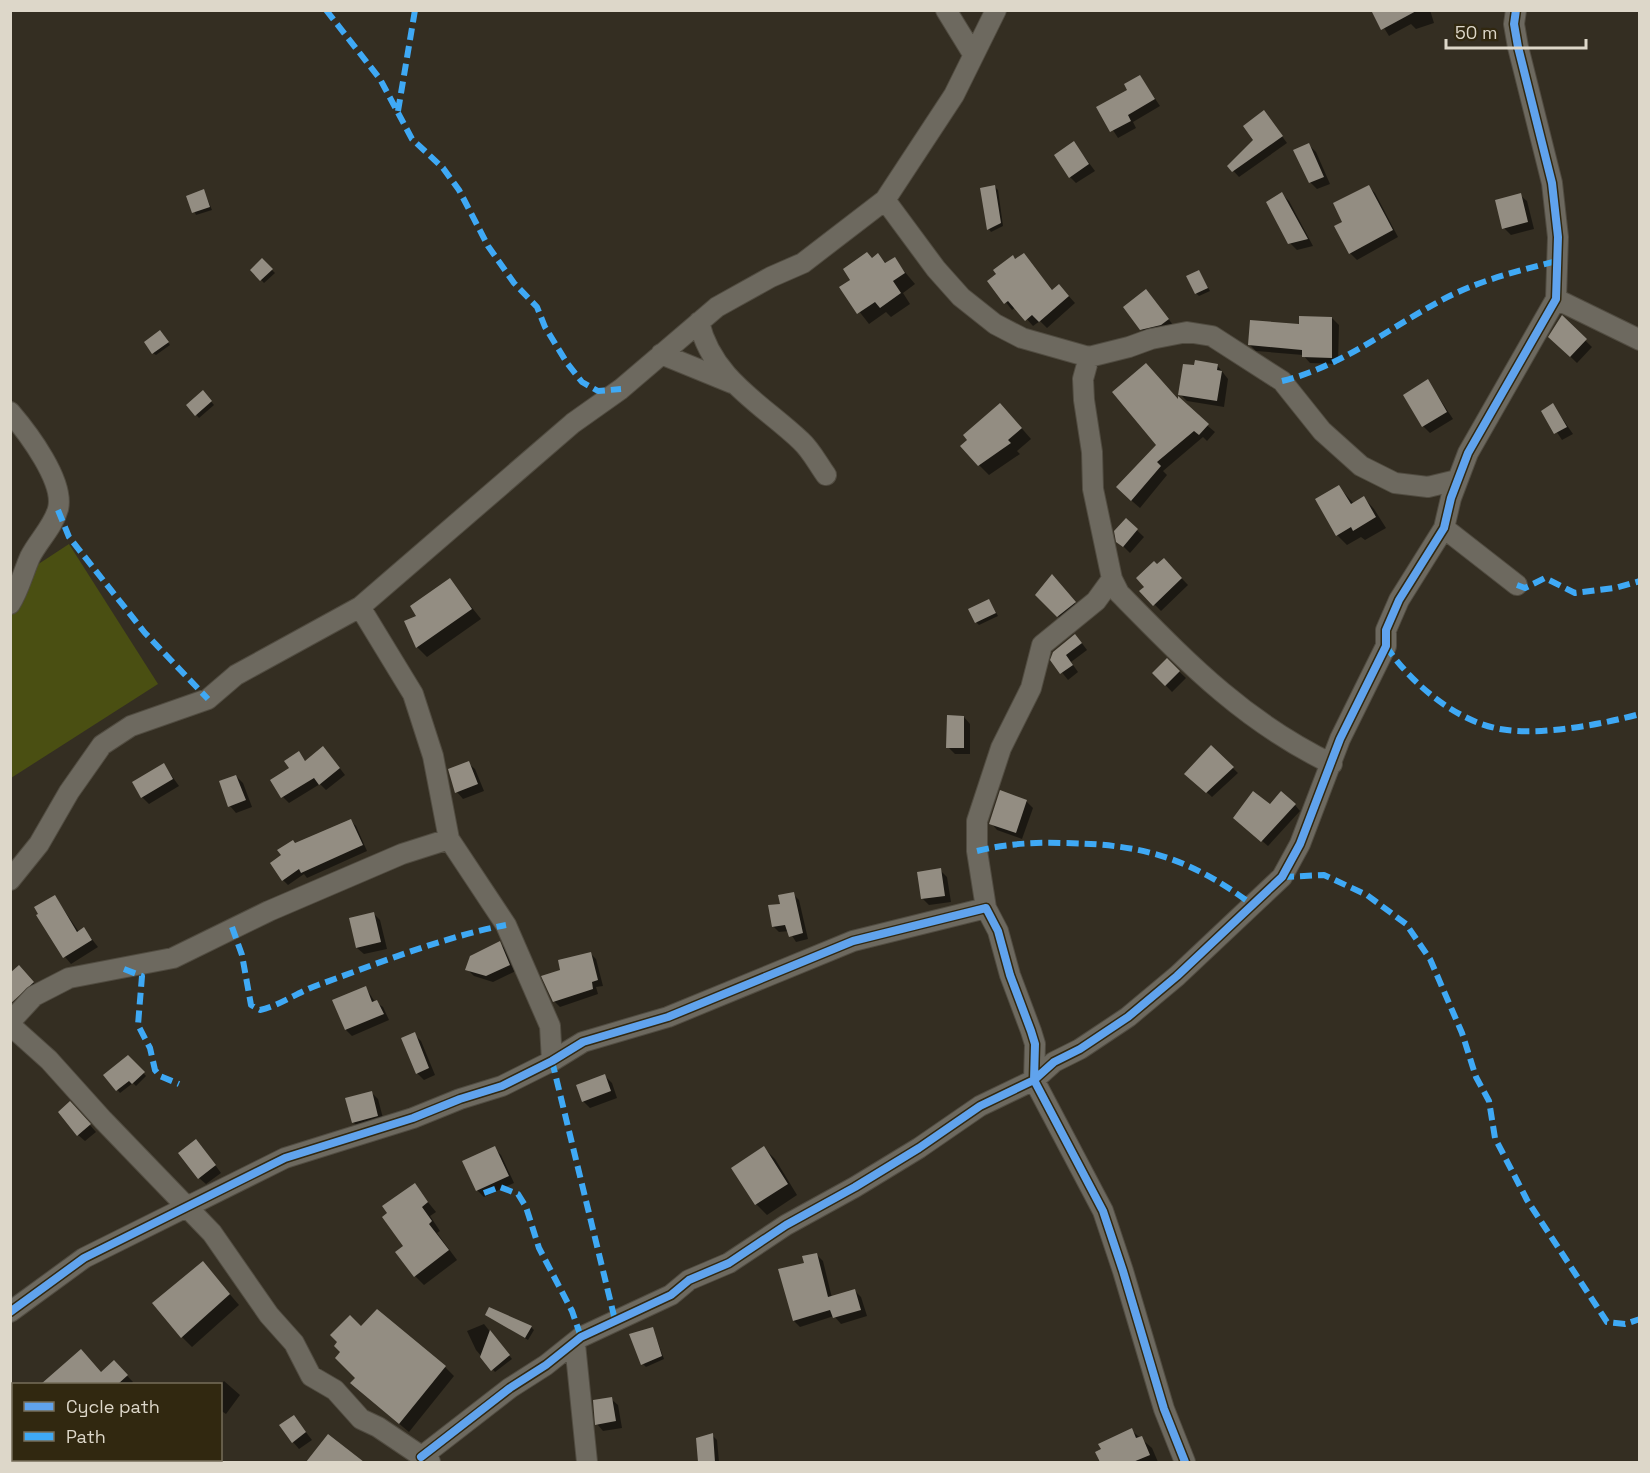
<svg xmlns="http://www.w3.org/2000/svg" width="1650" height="1473" font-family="'Space Grotesk',sans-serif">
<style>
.green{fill:#4a4f12}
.shadow{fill:#0007}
.building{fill:#938d82}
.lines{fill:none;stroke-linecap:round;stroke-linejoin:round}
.minor-casing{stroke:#514c41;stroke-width:22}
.minor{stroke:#6d695f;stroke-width:20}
.quiet{stroke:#3fa9f5;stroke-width:6;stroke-dasharray:12 6;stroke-linecap:butt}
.cycleway-casing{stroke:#312810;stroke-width:11}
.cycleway{stroke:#60a3ed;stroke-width:8}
</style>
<rect width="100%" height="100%" fill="#342e22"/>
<path class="green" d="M69,544L158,684L11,778V582Z"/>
<path class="shadow" d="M1373,10H1430L1434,23L1416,29L1411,24L1389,36Z
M1140,76L1160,106L1133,122L1136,128L1118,138L1098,107L1130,90Z
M1264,112L1287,143L1239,177L1229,166L1255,140Z
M1074,143L1095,171L1076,183L1070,177Z
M1309,145L1316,152L1330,184L1317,189L1310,182Z
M995,187L998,190L1003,226L991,232L989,229Z
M1369,187L1375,193L1398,237L1357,260L1350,253Z
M204,191L212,210L196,215L188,196Z
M1282,194L1289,201L1313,246L1297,250L1290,243Z
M1520,195L1527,201L1534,229L1511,235L1504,228Z
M878,255L887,264L894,259L915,284L903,293L910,304L891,317L886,312L869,324L841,288Z
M1024,255L1053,291L1065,292L1075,303L1047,328L1040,321L1033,326L1016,307L1012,310L989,281Z
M262,260L275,273L264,283L252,270Z
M1199,272L1210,291L1199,296L1196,293Z
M1146,291L1174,326L1148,336L1141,329Z
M1332,318L1339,325L1338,364L1310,363L1303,355L1256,351L1249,344Z
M1562,318L1592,347L1577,363L1550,337Z
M163,335L170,345L156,355L153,353Z
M1217,365L1228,379L1224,407L1187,401L1180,394L1195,367Z
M1428,381L1453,419L1430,433L1423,426Z
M203,392L214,405L199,418L188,405Z
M1179,402L1215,432L1207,441L1203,437L1163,471L1167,475L1140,508L1125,495L1158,445Z
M1553,405L1573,434L1562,440L1543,411Z
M1010,415L1031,439L1017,451L1020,454L989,475L979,465L969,440Z
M1339,487L1354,504L1364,498L1374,509L1386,528L1365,540L1361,537L1347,545L1337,535Z
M1126,520L1144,537L1130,553L1118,541Z
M1164,560L1188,585L1161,611L1141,591Z
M1055,578L1077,606L1061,619L1037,595Z
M450,580L481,619L427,657L417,647L419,617Z
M989,600L998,616L979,625L976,622Z
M1081,642L1087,650L1071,662L1078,672L1068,680L1052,660Z
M1167,660L1186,678L1172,692L1154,673Z
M964,717L970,724V754H955L948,747Z
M1211,747L1238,773L1212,797L1187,774Z
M298,753L306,762L329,754L345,775L326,790L320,784L289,803L283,797L291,769Z
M468,763L475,769L484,791L463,799L457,792Z
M164,765L179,786L149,804L142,797Z
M236,776L243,783L252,807L236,813L230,806L221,782Z
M1026,801L1033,808L1022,839L997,830L991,823Z
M1295,805L1300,811L1268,846L1241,823L1270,806Z
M351,821L356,826L367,851L307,878L304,874L288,885L283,880L272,864L296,845Z
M940,870L947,877L951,902L929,905L922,898Z
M793,894L799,900L808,939L796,942L789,931L779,932L773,926L782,905Z
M55,897L79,932L84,929L98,947L71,964L65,957Z
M374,914L380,920L387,949L364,954L357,948L351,919Z
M500,943L506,950L516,971L493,982L474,976L467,969Z
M591,954L596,959L603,986L596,987L598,994L560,1007L554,1001L562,971Z
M26,974L40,990L27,1000L21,993Z
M366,988L375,1002L383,1007L389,1020L352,1036L346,1030L334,1000Z
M414,1034L421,1041L435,1075L424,1080L417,1073Z
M128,1057L146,1076L136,1086L133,1083L120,1093L105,1075Z
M605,1076L612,1083L617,1098L590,1108L583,1101Z
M371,1092L378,1099L384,1122L360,1129L353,1122Z
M77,1110L96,1132L85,1141L78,1135Z
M202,1147L221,1173L206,1184L199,1178Z
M494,1148L501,1155L514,1183L484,1197L477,1190Z
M764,1148L775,1159L797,1195L767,1215L756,1204Z
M414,1185L436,1212L430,1216L440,1231L437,1233L457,1260L424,1285L415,1276L405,1247Z
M817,1255L823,1261L832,1298L855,1291L861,1297L867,1316L841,1324L834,1316L800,1327L794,1321L806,1264Z
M203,1263L239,1305L192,1347L182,1337Z
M487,1315L531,1327L534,1330L528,1340Z
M484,1324L512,1359L495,1372L476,1350L467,1331Z
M361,1329L445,1367L454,1376L409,1432L361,1392L357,1378L342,1352Z
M653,1329L664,1359L646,1367L643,1364Z
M114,1362L133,1382L131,1384H55L50,1379L102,1374Z
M224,1381L240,1395L226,1414L220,1410V1385Z
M611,1399L618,1405L622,1428L603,1431L597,1424Z
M294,1417L312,1440L299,1449L293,1442Z
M1131,1430L1152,1448L1158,1462H1102L1097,1453Z
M712,1435L717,1440L719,1462H699L698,1439Z
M329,1436L362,1462H308Z
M45,1460H49L52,1462H42Z"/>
<path class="building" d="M1371,10H1418L1381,30Z
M1140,75L1155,99L1128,115L1131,121L1110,132L1096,107L1127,90L1124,84Z
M1264,110L1283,136L1232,172L1227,166L1253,140L1243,126Z
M1074,141L1089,164L1069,178L1054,155Z
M1309,143L1324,177L1309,183L1293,150Z
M995,185L1001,223L987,230L980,188Z
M1369,185L1393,230L1349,254L1334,226L1342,222L1333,203Z
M204,189L210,207L192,213L186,196Z
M1282,192L1308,239L1288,244L1266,202Z
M1521,193L1528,222L1502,229L1495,200Z
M867,252L872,258L878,253L885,263L895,257L905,273L893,281L901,293L880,308L875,302L857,314L839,287L850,280L843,269Z
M1024,253L1052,290L1059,284L1069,296L1039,322L1032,315L1025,321L1008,301L1004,304L987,281L996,274L993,270L1013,255L1015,259Z
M262,258L273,269L260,281L250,270Z
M1199,270L1208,288L1195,294L1186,276Z
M1146,289L1169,319L1161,325L1140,330L1123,307Z
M1562,315L1587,339L1570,357L1548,337Z
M1299,316L1332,317V358L1302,357V350L1248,345L1250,320L1299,324Z
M160,330L169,342L152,354L144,342Z
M1195,360L1218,364L1217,370L1222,371L1217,401L1178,395L1183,364L1194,365Z
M1146,363L1178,399V396L1209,424L1199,435L1194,431L1157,462L1161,466L1131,501L1116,487L1156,445L1112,392Z
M1428,379L1447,412L1422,427L1403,395Z
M203,390L212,401L195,416L186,405Z
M1000,403L1022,428L1008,440L1011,443L978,466L960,446L967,440L963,435Z
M1553,403L1567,427L1554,434L1541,411Z
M1339,485L1351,504L1364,496L1376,517L1353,531L1351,527L1336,536L1315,499Z
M1126,518L1138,529L1123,547L1116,542L1114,531Z
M1164,558L1182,578L1153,606L1139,591L1144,587L1136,578L1154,561L1157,564Z
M1052,574L1076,602L1057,617L1035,595Z
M450,578L472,609L416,648L404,621L416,616L410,606Z
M989,599L996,613L975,623L968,609Z
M1075,634L1082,643L1066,655L1073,665L1060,674L1050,660L1053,652Z
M1167,658L1180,671L1165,686L1152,673Z
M947,715L964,716V748H946Z
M1211,745L1234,767L1206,793L1184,774Z
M323,746L340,768L319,785L314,778L281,798L270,780L289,768L284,761L299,751L305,761Z
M469,761L478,784L455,793L448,769Z
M164,763L173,779L141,798L132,782Z
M236,775L246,800L228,807L219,781Z
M1000,790L1027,800L1016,833L989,824Z
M1253,791L1270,804L1281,791L1296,804L1261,842L1233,818Z
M351,819L363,845L301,873L299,869L282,881L270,863L281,855L277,850L293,840L295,843Z
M941,868L945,896L921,899L917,872Z
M794,892L803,933L789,937L785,925L772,927L768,905L780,904L778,895Z
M55,895L77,932L84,927L92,940L63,958L36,915L38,914L34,907Z
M374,912L381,942L356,948L349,918Z
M500,941L510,965L486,976L465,970L470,956Z
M591,952L598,980L592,982L593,989L553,1002L541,976L560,970L558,960Z
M19,965L34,982L10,1004V973Z
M366,986L372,1002L377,1000L384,1014L345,1030L332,1000Z
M415,1032L429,1068L416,1074L401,1038Z
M128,1055L145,1072L132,1084L129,1081L116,1091L103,1075Z
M605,1074L611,1091L582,1102L576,1085Z
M372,1091L378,1116L352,1123L345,1098Z
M70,1101L91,1124L77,1136L58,1112Z
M196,1139L216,1165L198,1179L178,1153Z
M495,1146L509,1176L476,1191L462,1161Z
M764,1146L788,1184L755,1205L731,1168Z
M415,1183L428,1202L422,1207L432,1221L429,1224L449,1250L414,1277L395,1252L403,1246L382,1217L387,1213L382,1206Z
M817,1253L828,1297L855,1289L861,1310L833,1318L830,1310L793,1321L778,1269L804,1263L802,1256Z
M203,1261L230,1294L181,1338L152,1303Z
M489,1307L532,1326L525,1338L485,1315Z
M377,1309L446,1366L399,1424L350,1383L355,1378L335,1358L340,1352L334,1346L337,1342L330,1335L350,1315L361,1326Z
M653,1327L662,1356L641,1365L629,1334Z
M490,1330L510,1355L491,1371L480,1357Z
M81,1349L101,1372L114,1360L128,1375L118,1384H41Z
M612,1397L616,1421L595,1425L593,1400Z
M294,1415L306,1432L292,1443L279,1425Z
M1132,1428L1136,1438L1142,1436L1150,1455L1133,1462H1100L1095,1452L1101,1449L1098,1444Z
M713,1433L715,1462H698L696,1438Z
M328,1434L364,1462H306Z"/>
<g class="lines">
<g class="minor-casing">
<path id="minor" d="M946,10L973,54
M885,200L936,269L961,297L995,324L1022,338L1089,357L1129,347L1151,339L1187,332L1212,336L1282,381L1322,431L1361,466L1395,483L1428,487L1457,480
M1556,299L1640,340
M699,322C712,379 762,404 801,441C811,450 818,464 826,475
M661,354L732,383
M10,412C28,433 65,482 58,509C53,527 38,541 30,557C23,573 19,590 10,604
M1444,528L1517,585
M1112,579L1119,593C1187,662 1243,721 1332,764
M360,607L413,694L433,756L449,839
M10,880L39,844L69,792L102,745L131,726L208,699L236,675L360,607L573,423L621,389L717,307L771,277L803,263L885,200L954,95L996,10
M986,908L977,851V821L1001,748L1031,688L1042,645L1096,601L1112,579L1093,489L1092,452L1084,400L1083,379L1089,357
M10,1022L34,996L69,978L173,958L269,911L402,854L449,839L506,925L550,1026L552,1061
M10,1025L49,1060L103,1120L212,1233L269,1315L294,1343L311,1376L335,1390L361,1419L378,1427L430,1462
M10,1312L84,1258L285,1158L413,1118L460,1099L502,1086L552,1061L583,1042L668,1017L853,941L986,908L998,931L1010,975L1031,1031L1035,1044L1034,1080L1103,1211L1123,1271L1164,1409L1185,1462
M575,1344L587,1462
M421,1457L510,1388L546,1365L581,1337L671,1295L689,1280L729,1263L786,1225L855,1187L919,1148L980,1106L1034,1080L1054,1062L1080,1049L1128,1017L1177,976L1282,877L1300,844L1340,739L1386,646V630L1399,600L1444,528L1451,498L1468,453L1556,299L1558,237L1552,183L1518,47L1514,24L1516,10"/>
</g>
<use href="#minor" class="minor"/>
<path class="quiet" d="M326,10L380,79L412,139L443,168L459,190L488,246L514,283L537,307L545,327L567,363L582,382L598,391L621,389
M398,111L415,10
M1282,381C1340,367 1388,329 1440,301C1477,281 1517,271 1557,261
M58,510L69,537L145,633L208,699
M1517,585L1525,588L1545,578L1575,593L1615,588L1640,581
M1386,646C1411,684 1460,725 1507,730C1545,735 1603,724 1640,714
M977,851C1006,844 1033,842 1063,843C1143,844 1190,858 1254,906
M1282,877L1324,875L1367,895L1406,924L1430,959L1462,1033L1476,1077L1489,1101L1495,1138L1527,1200L1607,1322L1625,1324L1640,1319
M232,927L242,955L251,1005L260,1010C281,1005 298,992 318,985C379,963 443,937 506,925
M124,969L142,976L138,1025L150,1048L155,1070L160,1076L179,1084
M552,1061L615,1320
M484,1193L500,1187L518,1194L526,1207L539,1248L572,1311L581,1337"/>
<g class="cycleway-casing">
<path id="cycleway" d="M10,1312L84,1258L285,1158L413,1118L460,1099L502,1086L552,1061L583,1042L668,1017L853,941L986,908L998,931L1010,975L1031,1031L1035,1044L1034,1080L1103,1211L1123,1271L1164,1409L1185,1462
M421,1457L510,1388L546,1365L581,1337L671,1295L689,1280L729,1263L786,1225L855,1187L919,1148L980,1106L1034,1080L1054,1062L1080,1049L1128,1017L1177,976L1282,877L1300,844L1340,739L1386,646V630L1399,600L1444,528L1451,498L1468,453L1556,299L1558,237L1552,183L1518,47L1514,24L1516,10"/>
</g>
<use href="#cycleway" class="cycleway"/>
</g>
<rect width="1650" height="1473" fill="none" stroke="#ddd7c9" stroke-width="24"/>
<rect x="12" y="1383" width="210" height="78" fill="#312810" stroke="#766e5a" stroke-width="1.5"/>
<rect x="24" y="1402" width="30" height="9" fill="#60a3ed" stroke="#766e5a" stroke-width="1.5"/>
<text x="66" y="1413" font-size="18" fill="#ddd7c9">Cycle path</text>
<rect x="24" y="1432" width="30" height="9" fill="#3fa9f5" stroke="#766e5a" stroke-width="1.5"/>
<text x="66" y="1443" font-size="18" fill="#ddd7c9">Path</text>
<path d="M1446 39v9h140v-9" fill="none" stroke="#ddd7c9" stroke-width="3"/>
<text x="1455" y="39" font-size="18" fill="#ddd7c9" stroke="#312810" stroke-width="4.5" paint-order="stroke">50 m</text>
</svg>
